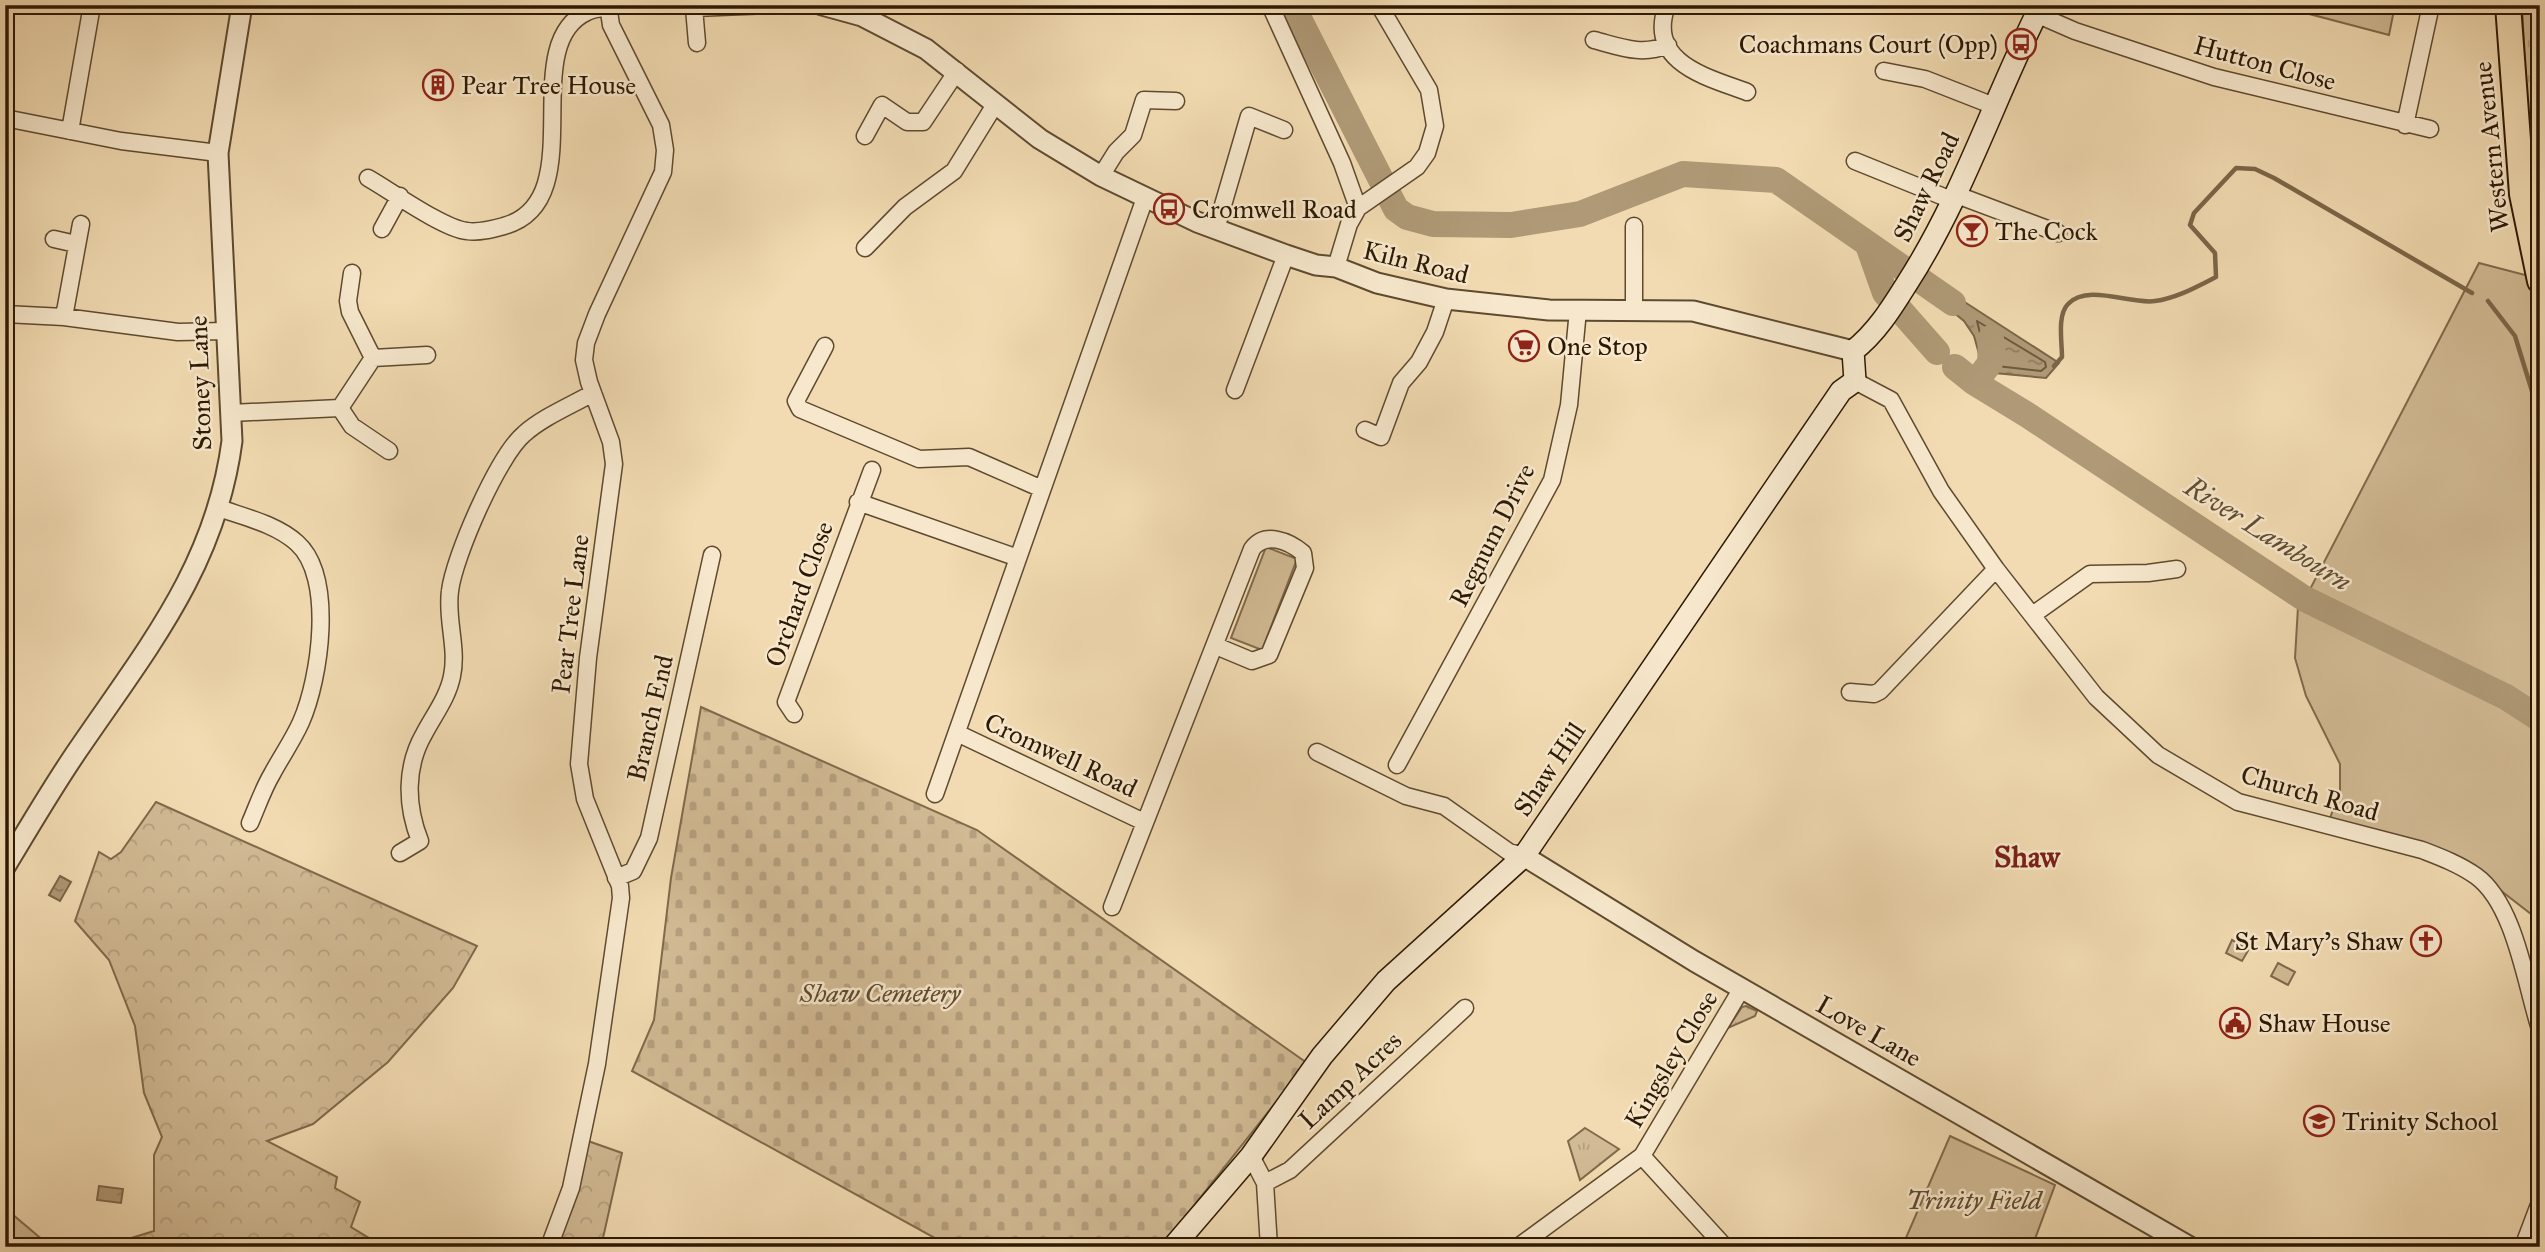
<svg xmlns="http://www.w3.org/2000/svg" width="2545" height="1252" font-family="'IM FELL Great Primer',serif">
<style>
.grass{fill:url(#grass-tufts);stroke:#7f6a4c;stroke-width:2}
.forest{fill:url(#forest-crowns);stroke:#7f6a4c;stroke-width:2}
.cemetery{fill:url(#cemetery-stones);stroke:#7f6a4c;stroke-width:2}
.green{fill:#d1ba94;stroke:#7f6a4c;stroke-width:2}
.water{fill:url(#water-ripples);stroke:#7b6648;stroke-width:2}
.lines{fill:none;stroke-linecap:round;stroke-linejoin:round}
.shore{stroke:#6e593c;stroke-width:2}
.stream{stroke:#7b6648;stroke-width:4.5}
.river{stroke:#af9976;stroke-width:26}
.minor-casing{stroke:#5e4a2f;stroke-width:19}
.tertiary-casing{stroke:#5e4a2f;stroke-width:23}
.secondary-casing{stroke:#2d1903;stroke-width:24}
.trunk-casing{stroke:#2d1903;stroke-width:28}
.minor{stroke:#f7e8cd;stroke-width:16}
.tertiary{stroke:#f7e8cd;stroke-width:19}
.secondary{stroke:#f7e8cd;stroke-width:21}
.trunk{stroke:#f2dbb2;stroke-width:24}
.labels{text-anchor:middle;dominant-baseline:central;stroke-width:5;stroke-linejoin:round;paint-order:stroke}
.poi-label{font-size:26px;fill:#2d1903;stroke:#f7e8cd;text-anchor:start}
.street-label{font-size:26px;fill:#2d1903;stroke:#f7e8cd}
.park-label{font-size:26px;font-style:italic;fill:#5e492e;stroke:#f7e8cd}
.water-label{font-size:28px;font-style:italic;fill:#614c31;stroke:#f7e8cd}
.quarter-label{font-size:30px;font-weight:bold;fill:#7a1f14;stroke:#f7e8cd}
</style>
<defs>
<pattern id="grass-tufts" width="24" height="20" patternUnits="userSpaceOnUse" patternTransform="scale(1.75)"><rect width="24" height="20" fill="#d1ba94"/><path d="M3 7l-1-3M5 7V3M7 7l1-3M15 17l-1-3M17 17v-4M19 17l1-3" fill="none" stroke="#b49f7e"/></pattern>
<pattern id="forest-crowns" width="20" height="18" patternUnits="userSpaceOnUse" patternTransform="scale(1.75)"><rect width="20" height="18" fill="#d1ba94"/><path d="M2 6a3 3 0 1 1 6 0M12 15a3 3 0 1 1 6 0" fill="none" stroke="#b49f7e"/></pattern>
<pattern id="cemetery-stones" width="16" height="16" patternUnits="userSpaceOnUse" patternTransform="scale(1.75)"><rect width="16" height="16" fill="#d1ba94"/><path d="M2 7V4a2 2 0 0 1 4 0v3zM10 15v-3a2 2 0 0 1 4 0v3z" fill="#b49f7e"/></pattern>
<pattern id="water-ripples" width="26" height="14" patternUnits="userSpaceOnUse" patternTransform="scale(1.75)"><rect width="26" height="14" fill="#af9976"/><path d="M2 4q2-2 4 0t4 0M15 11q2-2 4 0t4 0" fill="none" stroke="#8f7c5f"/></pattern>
</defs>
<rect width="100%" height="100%" fill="#f2dbb2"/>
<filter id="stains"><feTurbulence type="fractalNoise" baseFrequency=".00286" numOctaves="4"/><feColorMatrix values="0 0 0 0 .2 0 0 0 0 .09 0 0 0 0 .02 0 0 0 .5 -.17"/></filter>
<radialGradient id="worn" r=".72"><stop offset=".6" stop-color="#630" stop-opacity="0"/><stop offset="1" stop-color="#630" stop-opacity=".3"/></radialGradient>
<path class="grass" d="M2522,5H2540V218L2529,147Z
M1746,1006L1757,1011L1755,1016L1728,1028L1742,1007Z
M1585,1128L1619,1149L1580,1180L1568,1141Z
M1797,1238L1799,1247L1756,1246Z"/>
<path class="forest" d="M156,802L477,946L453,988L388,1062L313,1124L267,1141L337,1177L335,1188L360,1202L351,1227L384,1247H102L154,1231V1155L162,1137L144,1093L135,1026L109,960L75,921L99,852L111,859L121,852Z
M588,1141L622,1153L601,1247H557Z
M5,1208L51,1247H5Z"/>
<path class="cemetery" d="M701,707L977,830L1307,1063L1161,1247H951L632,1071L654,1020L671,878Z"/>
<path class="green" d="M2275,5H2395L2389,35Z
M2479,263L2533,277L2540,302V921L2456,856L2330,818L2340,791V764L2306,696L2295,658L2298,607L2305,599Z
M1266,547L1297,559L1262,650L1231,638Z
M2232,940L2249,949L2242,961L2226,953Z
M2278,963L2295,972L2288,985L2271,976Z
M1950,1136L2055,1185L2032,1247H1902Z"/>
<path class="water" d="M1929,279L2059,363L2046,378L1984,372L1974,336L1964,321L1922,287Z
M60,876L71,882L60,901L49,895Z
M99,1186L123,1189L121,1203L97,1200Z"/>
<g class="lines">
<path class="shore" d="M1977,321L2045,362L2046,367L2041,371L1988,365Z"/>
<path class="stream" d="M2488,301L2515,336L2540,417
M2054,366L2062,357C2062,342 2057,315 2068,304C2088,283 2131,305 2155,301C2177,298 2196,287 2216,277L2215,253L2190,225L2194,213L2236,168L2255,169L2274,178L2472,293"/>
<path class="river" d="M1292,5L1396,209L1407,217L1433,224L1511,225L1580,214L1683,174L1776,180L1953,303
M1868,245L1885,293L1937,352
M1991,338L1990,363L1975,383L2029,416L2305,599L2506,697L2540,719
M1955,367L1975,383"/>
<g class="minor-casing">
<path id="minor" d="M1270,5L1342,163L1358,208
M1667,5C1646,63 1707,77 1747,92
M2036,14L2075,31L2214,77L2430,129
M1594,40C1621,47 1641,56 1668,45
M697,43L694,8L767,5
M1884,71L1925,79L1994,106
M5,118L121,141L218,153
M2405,125L2431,5
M70,131L92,5
M865,136L882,105L907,122H923L957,71
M1855,161L1954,201
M1101,176L1116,152L1133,135L1144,100L1176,101
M368,178C391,191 444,229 467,231C479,233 493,229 504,226C594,201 515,45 587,12C593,9 602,8 608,7
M1957,195L2058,233
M382,229L400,196
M1216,229L1249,116L1284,130
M54,239L76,244
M865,248L905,207L954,171L996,103
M1336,267L1349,224L1358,208L1417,167L1427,153L1435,126L1429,90L1379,5
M352,273L348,301L350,312L373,358
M1634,309V226
M5,314L64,317L178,332L226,331
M64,317L81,224
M825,346L796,401L800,409L919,459L969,457L1042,489
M1855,381L1891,400L1941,491L1996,569L2096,697L2158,755L2238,802L2422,850C2440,857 2459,864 2476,876C2515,904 2526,986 2540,1029
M1235,390L1286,255
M340,408L373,358L427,355
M231,413L340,408L352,426L389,451
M1365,430L1381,437L1401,383L1419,362L1435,332L1446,299
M858,502L1018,558
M219,508C244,517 276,524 297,543C335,577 320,679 301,722C293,740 281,757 272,774C263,789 257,807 250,823
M2034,614L2090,574L2148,573L2177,569
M1850,692L1874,694L1880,691L1996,569
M794,714L786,702L872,470
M957,733L1144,822
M1317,752L1406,796L1444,806L1509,852L1524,856
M1397,765L1552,480L1569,405L1578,310
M935,794L1145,198
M400,853L420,841C406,806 405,767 424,734C434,715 448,697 452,676C458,648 446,619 450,591C454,557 498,456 524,434C543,417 570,406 593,393
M616,878L633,871L649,838L712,555
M1112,907L1252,549C1265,531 1289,541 1303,553L1305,568L1269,655L1252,661L1216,646
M1251,1156L1265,1183L1269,1247
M1642,1156L1725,1247
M1265,1183L1290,1170L1465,1008
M549,1247L571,1188L597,1064L621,898L620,886L585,799L579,764L588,658L614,464L611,442L589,382L584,360L586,343L597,314L663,172L665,150L661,125L611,25L608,5
M1518,1247L1642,1156L1742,988
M2523,1247L2540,1202"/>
</g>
<g class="tertiary-casing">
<path id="tertiary" d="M822,5L862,16L926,49L1040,139L1101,176L1197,222L1286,255L1316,265L1336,267L1377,283L1446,299L1549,310L1693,311L1853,351
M1524,856L1694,961L2190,1247
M5,867C30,826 54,784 82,744C149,646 216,564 232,441L218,153L242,5"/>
</g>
<g class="secondary-casing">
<path id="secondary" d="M1173,1247L1251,1156L1322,1056L1386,981L1524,856L1841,391L1855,381L1853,351C1876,333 1891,309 1906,285C1963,197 1994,98 2041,5"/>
</g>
<g class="trunk-casing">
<path id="trunk" d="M2508,5L2522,194L2540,281"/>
</g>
<use href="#minor" class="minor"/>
<use href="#tertiary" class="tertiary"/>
<use href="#secondary" class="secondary"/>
<use href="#trunk" class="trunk"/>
</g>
<defs>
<g id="bus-ring" transform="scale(1.575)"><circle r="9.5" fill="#f7e8cd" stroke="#8f2418" stroke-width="1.5"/><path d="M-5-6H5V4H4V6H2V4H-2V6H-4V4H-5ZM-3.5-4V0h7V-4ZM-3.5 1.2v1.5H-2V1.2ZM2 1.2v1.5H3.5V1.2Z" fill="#8f2418"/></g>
<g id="building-ring" transform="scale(1.575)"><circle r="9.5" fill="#f7e8cd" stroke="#8f2418" stroke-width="1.5"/><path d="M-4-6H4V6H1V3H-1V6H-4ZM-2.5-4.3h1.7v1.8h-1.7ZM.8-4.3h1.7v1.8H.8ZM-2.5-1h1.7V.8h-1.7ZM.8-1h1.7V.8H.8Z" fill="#8f2418"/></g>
<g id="bar-ring" transform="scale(1.575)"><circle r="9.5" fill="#f7e8cd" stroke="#8f2418" stroke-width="1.5"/><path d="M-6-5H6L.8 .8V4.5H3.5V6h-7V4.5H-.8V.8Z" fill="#8f2418"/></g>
<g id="supermarket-ring" transform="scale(1.575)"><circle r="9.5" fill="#f7e8cd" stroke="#8f2418" stroke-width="1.5"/><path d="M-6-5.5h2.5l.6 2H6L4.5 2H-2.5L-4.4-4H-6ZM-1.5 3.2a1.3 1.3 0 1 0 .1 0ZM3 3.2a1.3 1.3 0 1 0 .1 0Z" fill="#8f2418"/></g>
<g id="church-ring" transform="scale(1.575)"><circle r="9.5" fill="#f7e8cd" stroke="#8f2418" stroke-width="1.5"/><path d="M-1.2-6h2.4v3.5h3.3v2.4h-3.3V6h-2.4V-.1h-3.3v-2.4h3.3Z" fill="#8f2418"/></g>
<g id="civic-ring" transform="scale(1.575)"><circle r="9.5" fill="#f7e8cd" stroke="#8f2418" stroke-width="1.5"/><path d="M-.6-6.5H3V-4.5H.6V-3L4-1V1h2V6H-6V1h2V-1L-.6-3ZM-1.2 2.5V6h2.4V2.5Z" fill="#8f2418"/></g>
<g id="school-ring" transform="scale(1.575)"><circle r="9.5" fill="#f7e8cd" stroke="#8f2418" stroke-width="1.5"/><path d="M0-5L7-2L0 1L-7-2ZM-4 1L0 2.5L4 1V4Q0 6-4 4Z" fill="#8f2418"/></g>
</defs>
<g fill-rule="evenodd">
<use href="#bus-ring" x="2021" y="44"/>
<use href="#building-ring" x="438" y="85"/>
<use href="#bus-ring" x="1169" y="209"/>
<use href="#bar-ring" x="1972" y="231"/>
<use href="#supermarket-ring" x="1524" y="346"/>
<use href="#church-ring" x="2426" y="941"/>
<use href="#civic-ring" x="2235" y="1023"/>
<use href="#school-ring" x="2319" y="1121"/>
</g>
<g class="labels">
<g class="poi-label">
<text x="1998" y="44" text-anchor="end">Coachmans Court (Opp)</text>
<text x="461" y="85">Pear Tree House</text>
<text x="1192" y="209">Cromwell Road</text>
<text x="1995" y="231">The Cock</text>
<text x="1547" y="346">One Stop</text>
<text x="2403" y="941" text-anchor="end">St Mary's Shaw</text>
<text x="2258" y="1023">Shaw House</text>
<text x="2342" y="1121">Trinity School</text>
</g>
<g class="street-label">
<text transform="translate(2265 63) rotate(15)">Hutton Close</text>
<text transform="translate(2491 147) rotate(-96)">Western Avenue</text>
<text transform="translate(1926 187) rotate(-64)">Shaw Road</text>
<text transform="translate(1416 262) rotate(14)">Kiln Road</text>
<text transform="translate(200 383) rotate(-92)">Stoney Lane</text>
<text transform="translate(1492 535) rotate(-63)">Regnum Drive</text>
<text transform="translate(799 594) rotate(-70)">Orchard Close</text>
<text transform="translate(570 614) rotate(-83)">Pear Tree Lane</text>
<text transform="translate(650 718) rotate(-77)">Branch End</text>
<text transform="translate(1061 755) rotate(25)">Cromwell Road</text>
<text transform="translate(1549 769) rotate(-56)">Shaw Hill</text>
<text transform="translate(2310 793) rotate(16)">Church Road</text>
<text transform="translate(1869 1031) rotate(30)">Love Lane</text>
<text transform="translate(1671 1059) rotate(-59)">Kingsley Close</text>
<text transform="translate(1350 1080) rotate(-43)">Lamp Acres</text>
</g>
<g class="park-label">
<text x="880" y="993">Shaw Cemetery</text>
<text x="1974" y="1200">Trinity Field</text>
</g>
<g class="water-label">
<text transform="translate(2268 534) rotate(32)">River Lambourn</text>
</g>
<g class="quarter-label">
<text x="2027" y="857">Shaw</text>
</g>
</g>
<rect width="2545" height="1252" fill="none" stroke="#f2dbb2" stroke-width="28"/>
<rect x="7" y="7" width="2531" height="1238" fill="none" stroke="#2d1903" stroke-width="3.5"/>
<rect x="14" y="14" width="2517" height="1224" fill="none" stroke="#2d1903" stroke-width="2"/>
<rect width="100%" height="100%" filter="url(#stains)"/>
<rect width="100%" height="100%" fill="url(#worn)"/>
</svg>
